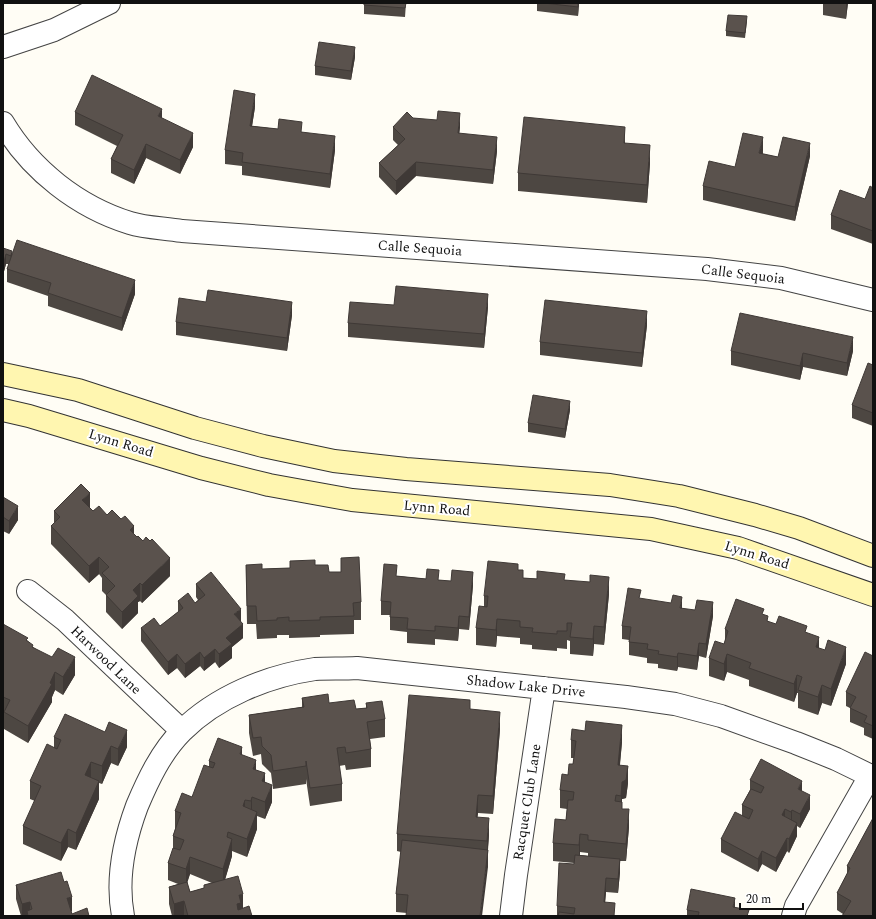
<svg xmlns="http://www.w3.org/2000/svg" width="876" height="919" font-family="Spectral,serif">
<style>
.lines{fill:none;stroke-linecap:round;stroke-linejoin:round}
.minor-casing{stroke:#444;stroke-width:24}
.secondary-casing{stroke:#333;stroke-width:24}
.minor{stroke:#fff;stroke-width:22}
.secondary{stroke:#fff6b0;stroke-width:22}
.wall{fill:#4d4742;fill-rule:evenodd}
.shaded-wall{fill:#3f3936}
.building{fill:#5a524d;stroke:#3f3936}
.labels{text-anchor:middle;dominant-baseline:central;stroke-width:4;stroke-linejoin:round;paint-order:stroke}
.street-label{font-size:14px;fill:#111;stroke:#fff}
</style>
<rect width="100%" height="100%" fill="#fffdf5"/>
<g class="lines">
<g class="minor-casing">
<path id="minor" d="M3,47L54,30L109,3
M3,123C31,170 78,207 130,223C146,228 165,228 182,231L707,269L781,278L873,300
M28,591L65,620L182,731
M123,916C116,879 124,841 137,806C148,780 161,752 182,731C216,697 267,676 315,669C328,668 343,669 357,668L626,697L675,704L721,716L796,743L836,759L873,777
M511,916L516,875L544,688
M793,916L796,906L870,776"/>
</g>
<g class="secondary-casing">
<path id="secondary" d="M3,374L78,390L195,428L263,446L334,461L406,469L610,485L679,496L755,515L799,528L873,556
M3,410L29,416L201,468L269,485L352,500L651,529L738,548L873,595"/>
</g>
<use href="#minor" class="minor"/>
<use href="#secondary" class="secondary"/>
</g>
<path class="wall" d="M364,3H406L405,17L364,14Z
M537,3H579L578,16L537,11Z
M823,3H848L846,19L823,15Z
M747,21L745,38L726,36V31Z
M355,57L351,80L315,75V66Z
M255,107L252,126L278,129L302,132L335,150L330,188L242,175V166L225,164V150Z
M75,112L162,118L193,147L180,174L146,158L134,184L111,173V159L117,146L75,125Z
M413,118L460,127L459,133L497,151L493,184L416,176L396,195L379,177V163L398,145L393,140V127Z
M625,143L650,163L647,203L518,191V173Z
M763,151V154L778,157L810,156L795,221L703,200V186Z
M873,188V244L831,229V215L865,199Z
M3,248L12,254L135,294L122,331L48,306V296L7,282V269L9,264H6L3,275Z
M206,302L292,315L287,351L176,335V322Z
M488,307L484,348L348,337V323Z
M647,325L642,367L540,355V342Z
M731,351H853L847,376L803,367L800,380L731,365Z
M873,365V426L852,418V405Z
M570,410L565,438L528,432V423Z
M3,497L18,520L9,534L3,531Z
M90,508L93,511L107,515L134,535L170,576L142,603L140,601L138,602V613L122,629L106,612V595L102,591V578L99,574L89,583L51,544V526L54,524V511Z
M341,558L361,602V620H354V634L320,635V637L289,638V635H277V638L257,639L256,624H247L246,565L262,569L290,568V561L315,565L329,572H341Z
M518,570L523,578L565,580L609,594L604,645L594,644L593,656L570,654V641L567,640V649L557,648V651L532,649V645L520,644V638L497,636L496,647L476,645V628L484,607V596Z
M397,576L439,580L473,585L469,630L459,629L458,641L435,639V645L407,643V632L390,630V615H381V601Z
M196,584L241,622L243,638L232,647V658L219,668L215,662L204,671L200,666L185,678L177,668L168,675L141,641V628L160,626L178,612V601L195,603L198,600L196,597Z
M641,599L713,616L706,658L699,656L697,670L678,667L677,671L658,668V664L647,663V658L629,655V640L622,639V626Z
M764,615L768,622L807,633L819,648L846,664L831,706L822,703L818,715L798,708V693H797L794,702L749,686V680L727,672L724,681L709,676V658L724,644L725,641V629Z
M3,624L28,641L33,647L75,675L63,695L55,690L52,697V702L28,743L4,729Z
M873,656V739L864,735V728L850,722V708L846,706V692Z
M302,698L356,709L366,708V703L385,719V737L370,739L371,749V767L346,770L345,765L339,766L342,784V801L310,806L306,779V784L273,789L271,773L262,764L261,754L253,756L249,733V715L302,707Z
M470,709L500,729L493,814L478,813L477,817L489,835L488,850V867L407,913L396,912V894L401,852L397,851V834Z
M54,737L127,747L118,766L111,763L102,784L99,783V799L76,850L68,847L61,861L23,844V826L35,801L30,799V781L54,747Z
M571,740L622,742L620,765L628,783L626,798L622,799V809L629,827L626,861H620V872L618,893L606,892L605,902L615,916H557V906L574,863L553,861V843L566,820L567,809L560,808V790L573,764L574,758H571ZM580,852L588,853V856L580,855Z
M242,755L256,770L265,782L272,802L265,819L257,816V829L247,857L232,851V856L225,879L243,908L252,916H172L169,904V887L178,884L168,880V863L173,850V836L175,829V811L192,797L209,767V761ZM190,874L212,883L204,885V888L190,892L187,882Z
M750,780L802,791L810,809L800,828L797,826V836L789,853L787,851L776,872L762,864L758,872L721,852V839L742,815V805L750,790Z
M873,818V916L843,914L837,910V893L847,874V866Z
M16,885L72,911H71L72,914L89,916H21L16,899Z
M735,907L749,916H687V910Z"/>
<path class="shaded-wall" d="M578,3H579L578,16Z
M846,3H848L846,19Z
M355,47V57L351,80V71Z
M255,94V107L250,139V126Z
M162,109V122L158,116Z
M460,113V127L458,147V133Z
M625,127V145L624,143Z
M193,133V147L180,174V160Z
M335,136V150L330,188V174Z
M497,137V151L493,184V170Z
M763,137V151L759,167V153Z
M810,143V156L795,221V207Z
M146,144V158L134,184V170Z
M650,145V163L647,203V185Z
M416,162V176L396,195V181Z
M6,254V264L3,275V266Z
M135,280V294L122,331V318Z
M488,294V307L484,348V334Z
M292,302V315L287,351V338Z
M647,311V325L642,367V353Z
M853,337V351L847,376V363Z
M803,353V367L800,380V366Z
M570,401V410L565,438V429Z
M90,493V511L82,500Z
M18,506V520L9,534V521Z
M134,526V544L130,530Z
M99,557V574L89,583V566Z
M170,558V576L142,603V585Z
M473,572V585L469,630V617Z
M609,577V594L604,645V627Z
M140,583V601L138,602V613L122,629V612L133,590Z
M682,597V610L680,608Z
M713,602V616L706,658V644Z
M241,609V623L234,614Z
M459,616V629L458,641V628Z
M497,619V636L496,647V630Z
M243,624V638L232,647V658L219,668V654L226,638Z
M594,626V644L593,656V639Z
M819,637V655L816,647Z
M699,643V656L697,670V656Z
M846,647V664L831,706V689Z
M215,649V662L204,671V658Z
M200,652V666L185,678V664Z
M678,653V667L677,671V657Z
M177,654V668L168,675V662Z
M727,654V672L724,681V664Z
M75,657V675L63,695V677Z
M55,672V690L52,697V702L28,743V726Z
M797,675V693L794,702V684Z
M822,685V703L818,715V697Z
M500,712V729L493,814V796Z
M622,725V742L618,782V765Z
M127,730V747L118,766V749Z
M111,746V763L102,784V766Z
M242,747V765L240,754Z
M256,760V778L253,769Z
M91,762V779L85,775Z
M628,766V783L626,798L622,799V820L621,813V796L622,782Z
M265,773V791L262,781Z
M99,781V799L76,850V833Z
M802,781V794L798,789Z
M272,785V802L265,819V802Z
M478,795V813L476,834V817Z
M810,795V809L800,828V814Z
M252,797V814L251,819V801Z
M245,800V817L243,806Z
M629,809V827L626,861V844Z
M785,809V823L782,815Z
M792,810V823L791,825V812Z
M257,812V829L247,857V839Z
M489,818V835L487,858V841Z
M797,823V836L789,853V839Z
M68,829V847L61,861V843Z
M580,834V852L579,863V845Z
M787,838V851L776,872V858Z
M232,839V856L223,887V869Z
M488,850V867L482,916H480Z
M762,851V864L758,872V859Z
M190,857V874L186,887V869Z
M620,859V872L618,893V879Z
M606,878V892L604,916V902Z
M243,894V912L237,916V904L239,895Z
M72,897V911L67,912V898Z
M735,898V911L733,907Z
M184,901V916H174V904Z
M30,902V916L27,911V916H22V904Z"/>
<path class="building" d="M364,3H406L405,8L364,5Z
M544,3H578V7Z
M728,15L747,16L745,33L726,31Z
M319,42L355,47L351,71L315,66Z
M92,75L162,109L158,116L193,133L180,160L146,144L134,170L111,159L123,135L75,112Z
M234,90L255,94L250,126L278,129L279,119L302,122L301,132L335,136L330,174L242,162L243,153L225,150Z
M438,111L460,113L458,133L497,137L493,170L416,162L396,181L379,163L405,139L393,127L407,112L413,118L437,120Z
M524,117L625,127L624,143L650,145L647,185L518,173Z
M743,133L763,137L759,153L778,157L783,137L810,143L795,207L703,186L709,161L735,167Z
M870,186L873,188V231L831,215L840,190L865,199Z
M17,240L135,280L122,318L48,293L51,283L7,269Z
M3,248L12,251L11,256L6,254L3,266Z
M396,286L488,294L484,334L348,323L350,302L394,305Z
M208,290L292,302L287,338L176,322L179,298L206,302Z
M545,300L647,311L642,353L540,342Z
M740,313L853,337L847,363L803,353L800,366L731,351Z
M868,363L873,365V413L852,405Z
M533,395L570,401L565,429L528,423Z
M81,484L90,493L82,500L93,511L99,506L107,515L112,510L121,519L125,516L134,526L130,530L137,537L138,536L143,541L146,537L150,541L152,539L170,558L142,585L140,583L133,590L138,596L122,612L106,595L115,586L102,573L109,567L99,557L89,566L51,526L60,517L54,511Z
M3,497L18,506L9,521L3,517Z
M359,557L361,602L353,603L354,616L320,617V620L289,621V617L277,618V620L257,621L256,606H247L246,565L262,564V569L290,568V561L315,560V565H328L329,572H341V558Z
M488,561L518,564V570H523V578L537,579V571L565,574L564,580L590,582V575L609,577L604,627L594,626L593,639L570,637L572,623H567V631H557V634L532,632L533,628L520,627V621L497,619L496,630L476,628L479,606L487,607L488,596H484Z
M384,564L397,565L396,576L426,579L427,569L439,570L438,580L451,581L452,570L473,572L469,617L459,616L458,628L435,626V631L407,629L408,618L390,617L391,602L381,601Z
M211,572L241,609L234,614L243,624L226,638L232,644L219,654L215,649L204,658L200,652L185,664L177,654L168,662L141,628L154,618L160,626L183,608L178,601L188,593L195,603L205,595L196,584Z
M628,588L641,590L639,598L671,603L673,595L682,597L680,608L695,610L697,600L713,602L706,644L699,643L697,656L678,653L677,657L658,654L659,651L647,649L648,644L629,642L631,627L622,626Z
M736,599L764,609L762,614L768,616L767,621L776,624L779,616L807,626L805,632L819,637L816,647L825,650L828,640L846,647L831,689L822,685L818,697L798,690L802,677L797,675L794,684L749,668L751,663L727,654L724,664L709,658L715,641L724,644L728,631L725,629Z
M3,624L28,638L26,640L33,645L32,647L52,657L58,648L75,657L63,677L55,672L50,683L52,684L28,726L4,712L10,700L3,697Z
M865,652L873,656V726L864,722L867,716L850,708L856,697L846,692Z
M328,694L329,703L354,700L356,709L367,708L366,703L382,701L385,719L367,722L371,749L346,753L345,747L337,748L342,784L310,788L306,761V766L273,771L271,755L262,746L261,737L253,738L249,715L304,707L302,698Z
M409,695L470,700V709L500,712L493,796L478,795L476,817L489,818L487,841L397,834Z
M65,714L105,732L109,722L127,730L118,749L111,746L102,766L91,762L85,775L99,781L76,833L68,829L61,843L23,826L41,786L30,781L47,744L57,749L61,740L54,737Z
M586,721L622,725L618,765L628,766L626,780L622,782L621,796L616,795L615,801L622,802V809H629L626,844L588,840V835L580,834L579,845L553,843L555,819L566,820L568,800H573L574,792L560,790L562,774L568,775L569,764H573L576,741L571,740L572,729L585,731Z
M218,738L242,747L240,754L256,760L253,769L265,773L262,781L272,785L265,802L252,797L251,801L245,800L243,806L257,812L247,839L228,832L227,837L232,839L223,869L190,857L186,869L168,863L173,848L180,850L184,840L173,836L181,813L175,811L182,793L192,797L204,765L213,768L215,763L209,761Z
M761,759L802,781L798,789L810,795L800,814L792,810L791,812L785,809L782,815L797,823L789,839L787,838L776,858L762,851L758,859L721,839L735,812L749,819L753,810L742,805L751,789L761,793L764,787L750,780Z
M873,818V916H842L851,901L837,893L850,868L847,866Z
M402,840L488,850L480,916H406L408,895L396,894Z
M575,855L620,859L618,879L606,878L604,902L615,903L614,916H558L559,912L574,914L575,908L557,906L559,863L574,864Z
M61,872L64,882L67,881L72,897L67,898L72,914L87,908L89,916H28L27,911L32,909L30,902L22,904L16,885Z
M238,876L243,894L239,895L241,903L237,904L238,910L249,906L252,916H188L184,901L174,904L169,887L187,882L190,892L204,888V885Z
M691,889L735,898L733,907L749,910L747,916H698L699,912L687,910Z"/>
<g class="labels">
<g class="street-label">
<text transform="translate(420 248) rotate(4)">Calle Sequoia</text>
<text transform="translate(743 274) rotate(7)">Calle Sequoia</text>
<text transform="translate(121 443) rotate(17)">Lynn Road</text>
<text transform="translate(437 508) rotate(5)">Lynn Road</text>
<text transform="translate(757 555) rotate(17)">Lynn Road</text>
<text transform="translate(106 660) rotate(44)">Harwood Lane</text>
<text transform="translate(526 686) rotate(6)">Shadow Lake Drive</text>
<text transform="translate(527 802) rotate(-81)">Racquet Club Lane</text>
</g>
</g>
<rect width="876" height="919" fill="none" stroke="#111111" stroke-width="8"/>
<path d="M740 903v6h63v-6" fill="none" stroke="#111111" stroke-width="2"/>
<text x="746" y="903" font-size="12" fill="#111111" stroke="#ffffff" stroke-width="3" paint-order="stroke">20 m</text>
</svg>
